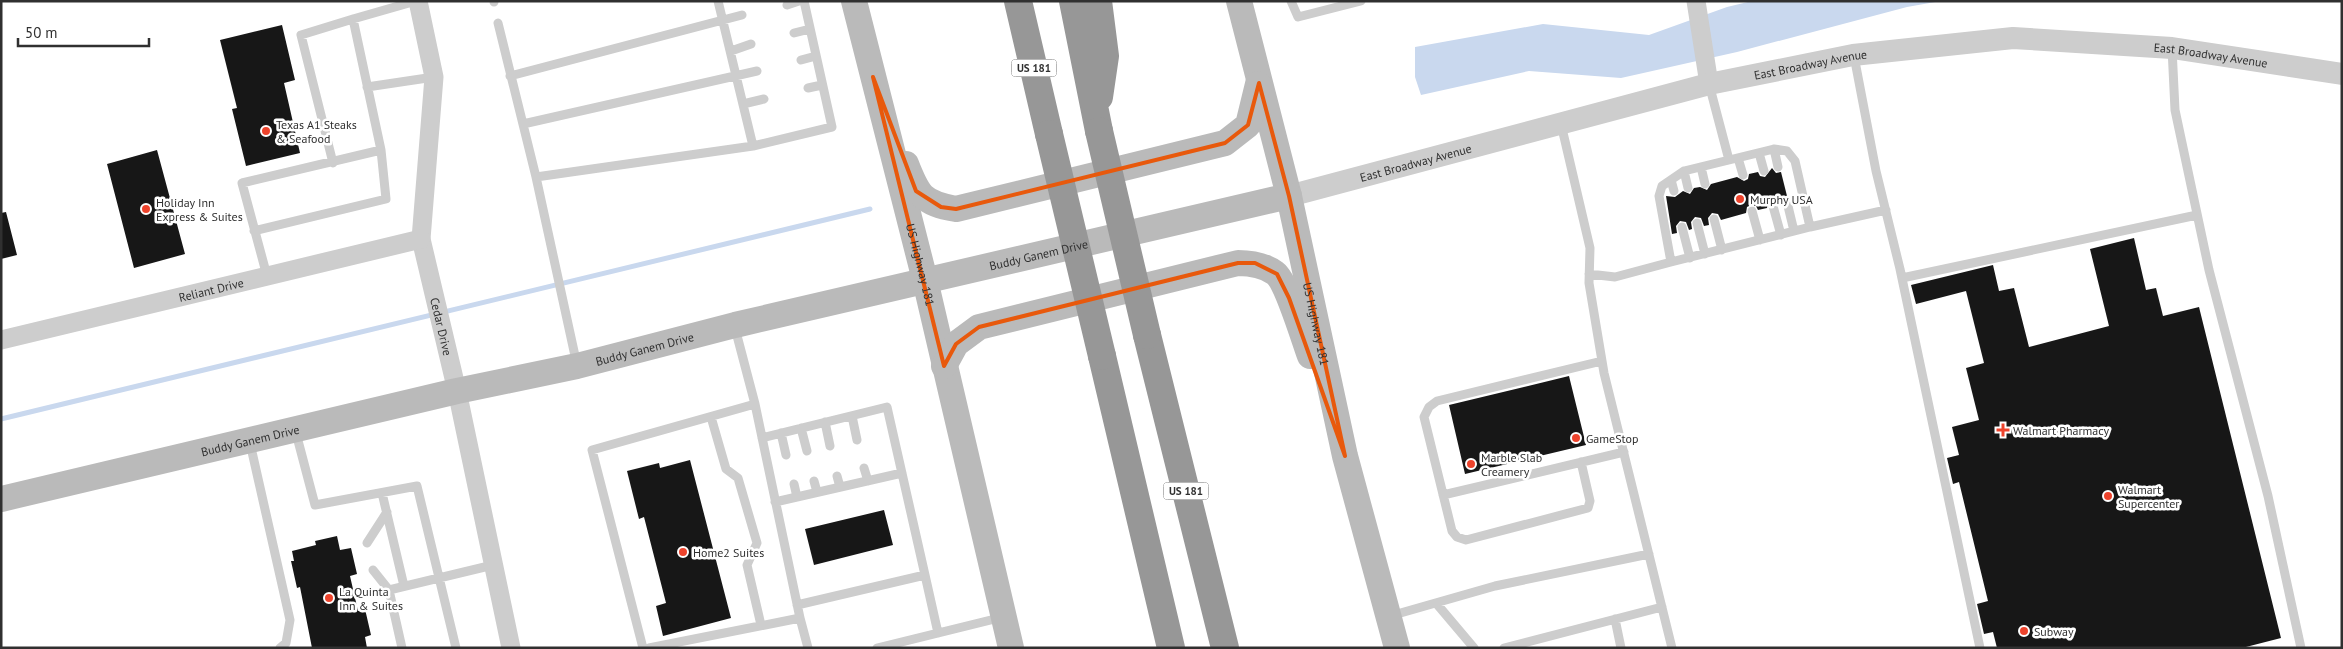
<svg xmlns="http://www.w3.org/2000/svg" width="2343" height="649" font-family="'PT Sans',sans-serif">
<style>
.water{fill:#c9d8ee}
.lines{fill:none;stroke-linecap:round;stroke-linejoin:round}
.stream{stroke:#c9d8ee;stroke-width:5}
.building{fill:#171717}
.service{stroke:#cdcdcd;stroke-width:9}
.minor{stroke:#cdcdcd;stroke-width:19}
.tertiary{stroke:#cdcdcd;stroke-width:22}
.secondary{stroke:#bababa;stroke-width:26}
.motorway{stroke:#979797;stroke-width:28}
.motorway-bridge{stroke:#979797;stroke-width:28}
.marked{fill:none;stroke:#e8590c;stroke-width:4;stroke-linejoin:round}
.poi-dot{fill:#ed432c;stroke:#fff;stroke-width:2}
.labels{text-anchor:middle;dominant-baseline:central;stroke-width:5;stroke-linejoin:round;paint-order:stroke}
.shield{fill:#fff;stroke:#6e6e6e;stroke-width:1}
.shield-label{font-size:11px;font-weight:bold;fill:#303030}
.street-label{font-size:12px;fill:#303030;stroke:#fff}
.poi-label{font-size:12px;fill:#303030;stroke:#fff;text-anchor:start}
</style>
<rect width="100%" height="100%" fill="#fff"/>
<path class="water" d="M1752,1H1941L1907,7L1737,52L1621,78L1529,71L1421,95L1415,77V47L1543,24L1649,35L1727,7Z"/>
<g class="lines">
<path class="stream" d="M1,419L870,209"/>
</g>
<path class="building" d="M282,25L295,80L284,83L300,153L246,166L232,109L237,108L220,40Z
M157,150L185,254L134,268L107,164Z
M1772,168L1776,173L1781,172L1787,196L1782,198L1781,204L1772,200L1768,202L1767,208L1758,210L1756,206L1751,205L1747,207L1746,213L1721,220L1718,214L1712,213L1708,218L1709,225L1704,226L1701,218L1695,217L1691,222L1692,229L1689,230L1686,222L1680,221L1676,226L1677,233L1672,234L1666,196L1675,197L1683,191L1690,194L1694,188L1700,187L1707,190L1711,184L1737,177L1744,181L1748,179L1749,174L1758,172L1760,176L1765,177Z
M6,212L17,255L1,259V213Z
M2134,238L2146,290L2156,288L2163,316L2199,307L2281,638L2242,648H1997L1993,632L1984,634L1977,604L1988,601L1959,482L1953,484L1947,458L1959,455L1952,427L1979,420L1966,368L1984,363L1966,291L1916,304L1911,285L1993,265L1999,291L2014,288L2029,347L2109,326L2090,249Z
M1569,376L1586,445L1465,474L1449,405Z
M690,460L731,618L663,636L656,606L666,603L644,517L639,519L627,471L659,463L660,468Z
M884,510L893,545L814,565L805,529Z
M337,536L340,550L351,548L357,574L350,576L358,611L365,609L371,635L365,637L367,648H312L300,587L297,588L291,561H294L292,551L316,545L315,541Z"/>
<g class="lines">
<path class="service" d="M494,1V2
M718,1L753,146L832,127L804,1
M1291,1L1298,17L1361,1
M787,5L799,1
M353,19L416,1
M498,23L536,177L753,146
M794,33L810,29
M2172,48L2175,110L2209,270L2268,496L2301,648
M731,51L751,44
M1854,56L1876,171L1900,269L1980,648
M801,60L816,56
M510,76L742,15
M1709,84L1729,160
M367,87L434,77
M808,88L822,85
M743,104L764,99
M523,124L757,71
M1561,124L1590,248L1589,283L1604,373L1672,648
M1774,149L1778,167
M1759,153L1764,171
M1738,158L1743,175
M1701,167L1705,184
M1684,171L1688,188
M536,177L577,365
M1671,180L1674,191
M1787,202L1794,231
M1773,206L1781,235
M1752,211L1760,240
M1714,219L1722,250
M1697,223L1705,254
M1682,227L1690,258
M254,231L386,199L381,150
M1671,262L1810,227
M1589,274L1615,277L1671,262L1659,196L1662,186L1684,171L1774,149L1787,151L1795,161L1810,227L1886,210
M267,276L242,183L381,150L353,19L301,35L333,163
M1902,278L2197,215
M735,328L755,404L800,618L808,648
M852,416L857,440
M711,417L726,469L738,478L757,543L747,565L761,625
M825,422L830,446
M801,428L807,451
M296,433L315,505L417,486L456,648
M781,433L786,455
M762,438L887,407L925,575L797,605
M250,443L290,620L286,643L280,648
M1581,462L1590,501L1588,508L1466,540L1457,537L1452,531L1424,417L1429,407L1437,401L1602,361
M864,468L868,481
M837,476L840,487
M814,481L817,492
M794,484L797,497
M382,493L404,586
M1443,495L1624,452
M775,502L902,473
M367,543L387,512
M373,570L389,590L402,648
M925,575L938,633
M389,590L493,565
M1436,603L1474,648
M1390,616L1495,586L1649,554
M1615,619L1621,648
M643,648L592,450L755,404
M649,648L800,618
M877,648L1003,617
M1504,648L1662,607"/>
<g class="minor">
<path id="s1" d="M418,1L434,77L421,239L457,391L511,648"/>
<path d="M1696,1L1709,84"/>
<path id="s2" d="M1,340L421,239"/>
</g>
<path class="tertiary" id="s3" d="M1289,196L1709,84L1853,55L2013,38L2172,48L2342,74"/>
<g class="secondary">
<path id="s4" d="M854,1L925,280L1011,648"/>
<path id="s5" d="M1239,1L1289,196L1345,456L1397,648"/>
<path d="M906,164C918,195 922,203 956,209L1225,143L1248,125L1258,84"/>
<path d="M944,366L956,344L979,327L1238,263C1251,263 1264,265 1275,273C1287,282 1304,340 1310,356"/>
<path id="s6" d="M1,499L457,391L577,366L735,325L1289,196"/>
</g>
<path class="motorway" d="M1018,1L1049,134
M1073,1L1099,131
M1098,1L1105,56L1099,97
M1147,335L1225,648
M1102,356L1171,648"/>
<path class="motorway-bridge" d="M1099,131L1147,335
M1049,134L1102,356"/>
</g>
<path class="marked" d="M873,77L916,191L941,207L956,209L1225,143L1248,125L1259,83L1289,196L1345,456L1289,298L1277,274L1255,263H1238L979,327L956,344L944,366Z"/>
<g class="poi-dot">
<circle cx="266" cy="131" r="5"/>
<circle cx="1740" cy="199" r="5"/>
<circle cx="146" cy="209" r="5"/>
<path d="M2000.5 422.5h5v5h5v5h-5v5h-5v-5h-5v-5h5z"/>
<circle cx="1576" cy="438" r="5"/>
<circle cx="1471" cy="464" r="5"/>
<circle cx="2108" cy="496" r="5"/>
<circle cx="683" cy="552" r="5"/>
<circle cx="329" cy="598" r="5"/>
<circle cx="2024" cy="631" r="5"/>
</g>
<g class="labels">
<g class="shield">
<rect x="1011.5" y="59.5" width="45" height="17" rx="4"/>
<rect x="1163.5" y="482.5" width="45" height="17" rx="4"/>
</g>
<g class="shield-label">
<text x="1034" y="68">US 181</text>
<text x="1186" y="491">US 181</text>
</g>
<g class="street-label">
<text stroke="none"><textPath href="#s3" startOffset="941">East Broadway Avenue</textPath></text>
<text stroke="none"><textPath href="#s3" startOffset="538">East Broadway Avenue</textPath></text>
<text stroke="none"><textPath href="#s3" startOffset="131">East Broadway Avenue</textPath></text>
<text stroke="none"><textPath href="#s6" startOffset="1066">Buddy Ganem Drive</textPath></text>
<text stroke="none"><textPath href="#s4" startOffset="272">US Highway 181</textPath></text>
<text stroke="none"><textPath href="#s2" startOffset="216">Reliant Drive</textPath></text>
<text stroke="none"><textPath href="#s5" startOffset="332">US Highway 181</textPath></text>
<text stroke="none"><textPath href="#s1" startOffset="330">Cedar Drive</textPath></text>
<text stroke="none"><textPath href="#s6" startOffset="661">Buddy Ganem Drive</textPath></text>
<text stroke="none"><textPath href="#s6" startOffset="256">Buddy Ganem Drive</textPath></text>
</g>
<g class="poi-label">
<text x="276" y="124">Texas A1 Steaks<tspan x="276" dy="14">&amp; Seafood</tspan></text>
<text x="1750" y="199">Murphy USA</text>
<text x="156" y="202">Holiday Inn<tspan x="156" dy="14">Express &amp; Suites</tspan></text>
<text x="2013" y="430">Walmart Pharmacy</text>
<text x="1586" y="438">GameStop</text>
<text x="1481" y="457">Marble Slab<tspan x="1481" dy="14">Creamery</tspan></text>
<text x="2118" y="489">Walmart<tspan x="2118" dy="14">Supercenter</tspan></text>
<text x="693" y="552">Home2 Suites</text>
<text x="339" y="591">La Quinta<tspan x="339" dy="14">Inn &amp; Suites</tspan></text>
<text x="2034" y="631">Subway</text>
</g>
</g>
<rect width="2343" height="649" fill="none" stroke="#303030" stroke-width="5"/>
<path d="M18 38v8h131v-8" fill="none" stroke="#303030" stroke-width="2.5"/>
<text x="25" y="38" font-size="15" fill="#303030" stroke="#ffffff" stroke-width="4" paint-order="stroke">50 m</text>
</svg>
